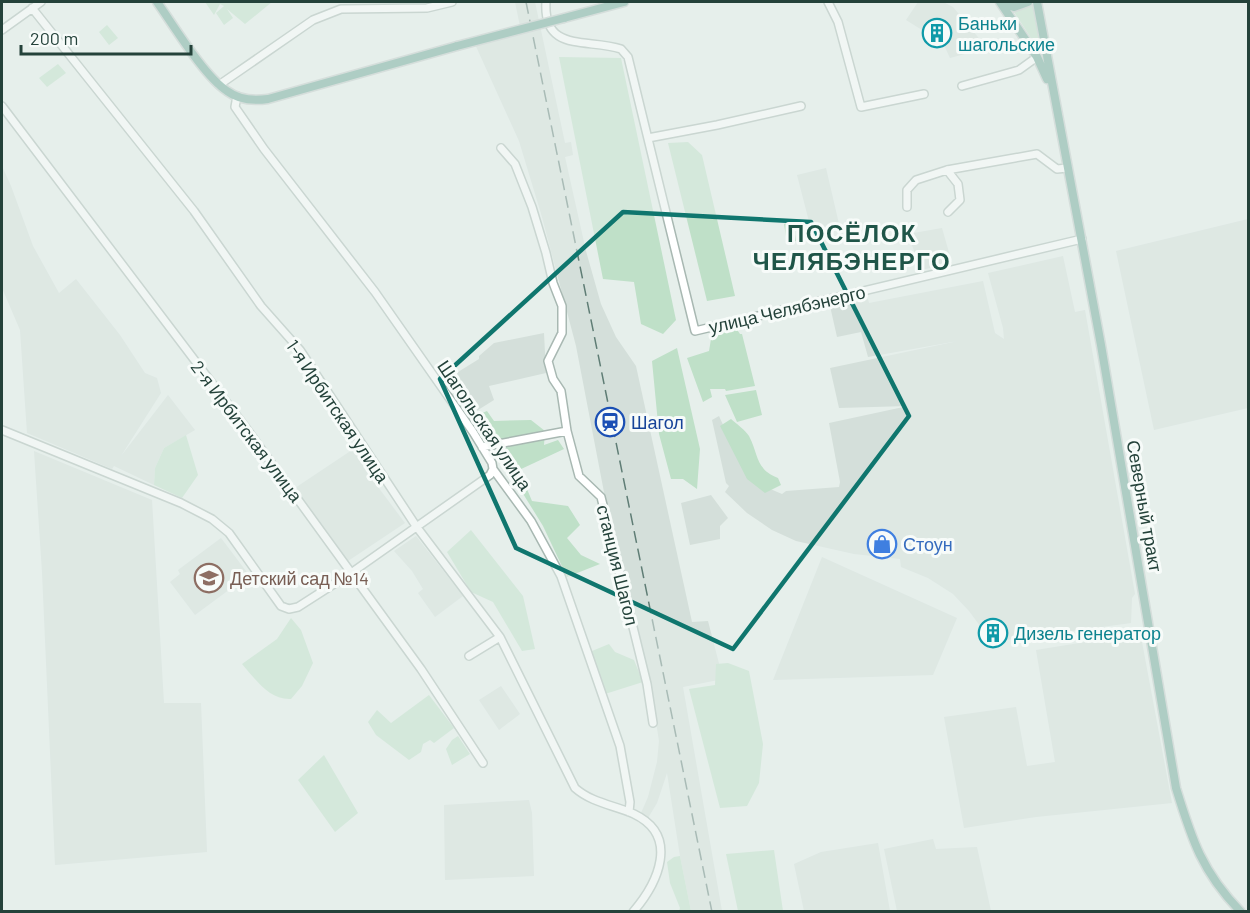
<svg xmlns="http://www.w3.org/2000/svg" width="1250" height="913" font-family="Barlow,sans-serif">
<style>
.built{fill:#d4dfda}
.green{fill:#bfe0c8}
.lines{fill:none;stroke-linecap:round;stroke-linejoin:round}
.minor-casing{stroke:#a8b8b2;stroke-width:10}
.major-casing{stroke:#c2cac8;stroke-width:11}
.minor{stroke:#fff;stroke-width:7}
.major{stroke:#6aa596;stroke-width:8}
.rail{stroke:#5f7d75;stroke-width:1.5;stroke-dasharray:12 6;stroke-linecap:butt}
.major-bridge-casing{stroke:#c2cac8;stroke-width:11;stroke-linecap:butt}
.major-bridge{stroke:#6aa596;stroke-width:8}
.marked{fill:none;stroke:#0f766e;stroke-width:4.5;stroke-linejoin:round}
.labels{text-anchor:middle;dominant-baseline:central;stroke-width:6;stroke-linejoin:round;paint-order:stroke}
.culture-label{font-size:18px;fill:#0d838f;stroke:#f7fbf9;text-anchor:start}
.street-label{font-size:18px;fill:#24423a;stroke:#f7fbf9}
.transit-label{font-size:18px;fill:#164399;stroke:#f7fbf9;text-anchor:start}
.shop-label{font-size:18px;fill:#366cbe;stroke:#f7fbf9;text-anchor:start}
.education-label{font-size:18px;fill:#785e54;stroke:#f7fbf9;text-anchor:start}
.district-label{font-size:24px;font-weight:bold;letter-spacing:1.5px;fill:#1f5548;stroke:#f7fbf9}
</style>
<rect width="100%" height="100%" fill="#e6efeb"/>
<path class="built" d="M515,2H535L565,143L571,142L573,155L565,157L586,251L601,304L616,337L636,366L692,622L708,621L723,679L683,687L722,911H691L680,856L667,773L657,803L648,818L641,813L648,797L657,762L659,741L652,696L608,513L576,346L542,217L519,141L474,42L521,31Z
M918,2H943L953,7L987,48L950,58L943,43L906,20Z
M2,166L11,186L33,246L59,293L76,279L120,335L145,373L157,378L161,393L121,456L168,395L195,430L164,448L155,468L154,485L114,466L112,469L27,433L20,330L2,288Z
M826,168L839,224L812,233L797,175Z
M1248,219V408L1154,430L1116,251Z
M942,228L952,263L921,270L908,234Z
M1063,256L1075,312L1085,310L1135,594L1132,598L1131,623L992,642L969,611L953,594L928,578L901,567L900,559L854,554L796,541L772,530L747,513L725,492L729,486L726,483L712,420L719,416L740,462L768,488L782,494L786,491L839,487L840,482L829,423L908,406L839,408L830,368L958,341L868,357L861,332L837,337L830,306L868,299L869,303L983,281L995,333L1004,339L1003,328L988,273Z
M544,333L546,373L489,386L494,400L470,415L445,380L479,359V356L494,343Z
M355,448L364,465L363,467L405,523L348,561L295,488Z
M34,451L152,500L164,703H201L207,852L55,865L42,572Z
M711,495L728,518L720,526V539L690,545L681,503Z
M416,536L463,596L435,617L418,593L423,589L412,571L394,551Z
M221,538L249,575L195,615L170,582L180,574L178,570Z
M822,557L957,618L933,675L773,680Z
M1129,635L1142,642L1172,803L1036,817L964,828L944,717L1016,707L1027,766L1055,762L1036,650Z
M501,686L520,714L499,730L479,700Z
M529,800L532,813L534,876L445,880L444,805Z
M933,839L936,849L977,847L991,911H897L884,849Z
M878,843L890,911H804L794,864L821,852Z"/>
<path class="green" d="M205,2H272L245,24L227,9L233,18L224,25L216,13L224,6L220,4L214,15Z
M1032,2L1042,55L1014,12L1023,9Z
M107,25L118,38L109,45L99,32Z
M559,57L621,58L676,320L663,334L641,324L634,282L603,279Z
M58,64L66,73L47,87L39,78Z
M688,142L702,155L735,296L707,301L668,143Z
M793,222L796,241L787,243L784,224Z
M734,325L740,334H742L755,386L726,391L725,389H710L712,397L703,402L687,358L709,351L711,339Z
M677,348L700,449L697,489L683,479H671L659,434L652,361Z
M756,390L762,415L737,422L725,395Z
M487,411L494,421L531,420L545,431L544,445L558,440L564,449L519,470L532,501L568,506L580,525L567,538L581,555L600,564L567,577L543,526L475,416Z
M731,419C737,424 745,430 749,436C759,455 755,469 778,478L781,485L765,493L747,479L720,426Z
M186,435L198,475L182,498L154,485L155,468L164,448Z
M471,530L523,596L535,649L522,651L493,602L471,592L447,552Z
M291,618L301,630L313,663L302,686L291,699C269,700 256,680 242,664L277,639Z
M609,644L615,652L634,660L643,682L605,694L592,651Z
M728,663L749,671L763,744L759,783L747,806L720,808L689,689L715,685L716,664Z
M429,695L454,728L434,743L430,740L423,744L421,752L409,760L376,735L368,722L377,710L391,723Z
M458,736L470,754L452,765L446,749L452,740Z
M324,755L358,813L335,832L298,780Z
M774,850L783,911H738L726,854Z
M680,856L691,911H679L680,908L670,883L667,862L674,857Z"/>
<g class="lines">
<g class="minor-casing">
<path id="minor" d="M546,2C543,53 587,38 621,49L628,57L695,331L1082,239
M828,2L838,22L861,107L924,94
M32,8L194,211L261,306L300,350L416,526L500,637L575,788C592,803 614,805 634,814C680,836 658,883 633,912
M2,30L41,2
M219,85L313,20L341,9L427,8L452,2
M962,86L1019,70L1037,57
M237,96L235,107L264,149L375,292L473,432L492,463L493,469L531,521L561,576L620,746L630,802L629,812
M2,106L246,428L421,669L483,763
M648,138L717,125L801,106
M501,148L515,164L532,207L546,253L553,283L562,306V333L548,361L553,379L561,391L567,431L579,476L601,497L647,684L653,723
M947,170L958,184L960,200L948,212
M907,207V190L916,180L947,170L1037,154L1057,169L1068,168
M2,430L181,503L212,519L229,533L281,606L289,609L298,607L351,573L483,480L490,475L493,469
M482,447L567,431
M469,656L500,637"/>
</g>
<g class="major-casing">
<path id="major" d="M157,2C174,26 204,76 227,91C239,100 254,101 268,99L457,46
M1000,2L1037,57L1047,79
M1001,2L1014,7L1028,2
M1037,2L1101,345L1176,788C1192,840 1202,872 1241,912
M564,18L624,2"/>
</g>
<use href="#minor" class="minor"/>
<use href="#major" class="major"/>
<path class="rail" d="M526,2L712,912"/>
<g class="major-bridge-casing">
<path id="major-bridge" d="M457,46L564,18"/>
</g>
<use href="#major-bridge" class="major-bridge"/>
</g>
<path d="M0 0H1250V913H0ZM623,212L811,222L909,416L733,649L516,548L440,379Z" fill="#e6efeb" fill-opacity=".55" fill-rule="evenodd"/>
<path class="marked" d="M623,212L811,222L909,416L733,649L516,548L440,379Z"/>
<defs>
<g id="building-ring" transform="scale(1.5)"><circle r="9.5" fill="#f7fbf9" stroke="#0f9aa8" stroke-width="1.5"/><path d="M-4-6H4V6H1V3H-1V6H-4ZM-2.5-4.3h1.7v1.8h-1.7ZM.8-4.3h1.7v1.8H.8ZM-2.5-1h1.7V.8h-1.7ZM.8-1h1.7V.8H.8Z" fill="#0f9aa8"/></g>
<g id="station-ring" transform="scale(1.5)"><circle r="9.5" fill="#f7fbf9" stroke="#1a4fb4" stroke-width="1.5"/><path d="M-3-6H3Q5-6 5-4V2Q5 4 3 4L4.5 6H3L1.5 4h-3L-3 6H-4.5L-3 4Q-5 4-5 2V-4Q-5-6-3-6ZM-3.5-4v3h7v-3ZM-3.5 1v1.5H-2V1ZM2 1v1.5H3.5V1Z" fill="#1a4fb4"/></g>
<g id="shop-ring" transform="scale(1.5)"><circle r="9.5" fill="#f7fbf9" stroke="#3f7fe0" stroke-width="1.5"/><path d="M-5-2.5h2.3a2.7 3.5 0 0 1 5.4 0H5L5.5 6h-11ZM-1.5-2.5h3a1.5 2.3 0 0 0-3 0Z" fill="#3f7fe0"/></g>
<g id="school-ring" transform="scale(1.5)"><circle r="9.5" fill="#f7fbf9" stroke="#8d6e63" stroke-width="1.5"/><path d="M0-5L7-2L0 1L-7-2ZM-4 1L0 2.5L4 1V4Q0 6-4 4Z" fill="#8d6e63"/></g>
</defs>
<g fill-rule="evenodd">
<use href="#building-ring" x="937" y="33"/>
<use href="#station-ring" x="610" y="422"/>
<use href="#shop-ring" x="882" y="544"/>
<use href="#school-ring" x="209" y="578"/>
<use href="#building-ring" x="993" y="633"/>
</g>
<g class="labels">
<g class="culture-label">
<text x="958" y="23">Баньки<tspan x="958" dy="21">шагольские</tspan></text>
<text x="1014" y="633">Дизель генератор</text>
</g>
<g class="street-label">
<text transform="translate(787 309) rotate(-13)">улица Челябэнерго</text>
<text transform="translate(338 411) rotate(56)">1-я Ирбитская улица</text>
<text transform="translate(485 425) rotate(56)">Шагольская улица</text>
<text transform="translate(247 431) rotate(53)">2-я Ирбитская улица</text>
<text transform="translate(1145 506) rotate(80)">Северный тракт</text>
<text transform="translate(618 565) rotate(76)">станция Шагол</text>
</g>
<g class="transit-label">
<text x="631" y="422">Шагол</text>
</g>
<g class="shop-label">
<text x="903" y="544">Стоун</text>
</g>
<g class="education-label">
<text x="230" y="578">Детский сад №14</text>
</g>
<g class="district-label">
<text x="852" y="232">ПОСЁЛОК<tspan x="852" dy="28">ЧЕЛЯБЭНЕРГО</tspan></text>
</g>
</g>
<rect width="1250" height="913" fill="none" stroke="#24423a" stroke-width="6"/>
<path d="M21 45v9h170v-9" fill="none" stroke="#24423a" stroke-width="3"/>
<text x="30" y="45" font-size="18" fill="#24423a" stroke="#f7fbf9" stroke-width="4.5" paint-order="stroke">200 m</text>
</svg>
